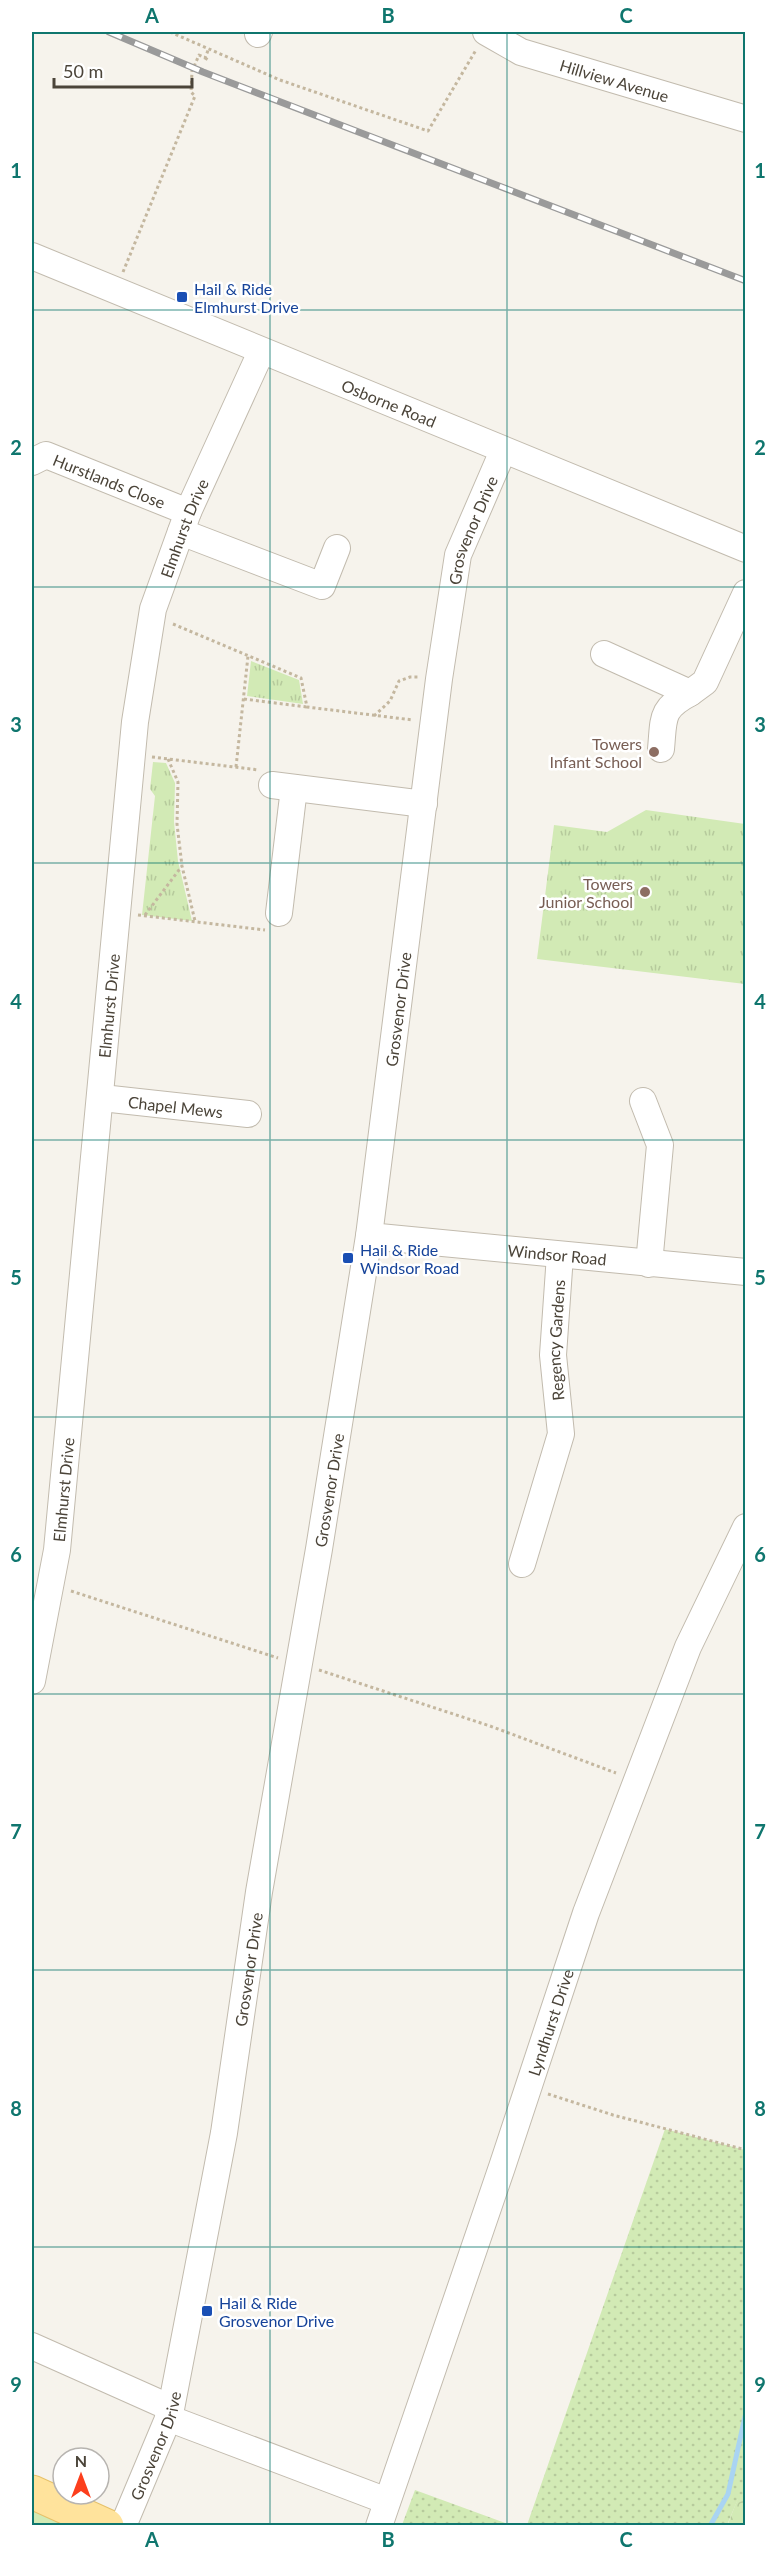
<svg xmlns="http://www.w3.org/2000/svg" width="777" height="2557" font-family="Lato,sans-serif">
<style>
.grass{fill:url(#grass-tufts)}
.forest{fill:url(#forest-crowns)}
.garden{fill:url(#garden-dots)}
.lines{fill:none;stroke-linecap:round;stroke-linejoin:round}
.stream{stroke:#a9d4f2;stroke-width:5}
.minor-casing{stroke:#c2bbae;stroke-width:28}
.major-casing{stroke:#e6c16a;stroke-width:35}
.path{stroke:#c4b79f;stroke-width:3;stroke-dasharray:3 3;stroke-linecap:butt}
.minor{stroke:#fff;stroke-width:26}
.major{stroke:#ffe39c;stroke-width:33}
.rail-casing{stroke:#9a9a9a;stroke-width:7}
.rail{stroke:#fff;stroke-width:4.5;stroke-dasharray:14;stroke-linecap:butt}
.grid{fill:none;stroke:#0f766e;stroke-width:1.5;stroke-opacity:0.55}
.transit-dot{fill:#1a4fb4;stroke:#fff;stroke-width:2}
.education-dot{fill:#8d6e63;stroke:#fff;stroke-width:2}
.labels{text-anchor:middle;dominant-baseline:central;stroke-width:5;stroke-linejoin:round;paint-order:stroke}
.street-label{font-size:16px;fill:#4b4439;stroke:#fff}
.transit-label{font-size:16px;fill:#164399;stroke:#fff;text-anchor:start}
.education-label{font-size:16px;fill:#785e54;stroke:#fff;text-anchor:end}
.neatline{fill:none;stroke:#0f766e;stroke-width:2}
.grid-label{font-size:20px;text-anchor:middle;font-weight:bold;fill:#0f766e}
</style>
<defs>
<pattern id="grass-tufts" width="24" height="20" patternUnits="userSpaceOnUse" patternTransform="scale(1.5)"><rect width="24" height="20" fill="#d2eab5"/><path d="M3 7l-1-3M5 7V3M7 7l1-3M15 17l-1-3M17 17v-4M19 17l1-3" fill="none" stroke="#b6ca9c"/></pattern>
<pattern id="forest-crowns" width="20" height="18" patternUnits="userSpaceOnUse" patternTransform="scale(1.5)"><rect width="20" height="18" fill="#d2eab5"/><path d="M2 6a3 3 0 1 1 6 0M12 15a3 3 0 1 1 6 0" fill="none" stroke="#b6ca9c"/></pattern>
<pattern id="garden-dots" width="8" height="8" patternUnits="userSpaceOnUse" patternTransform="scale(1.5)"><rect width="8" height="8" fill="#d2eab5"/><path d="M2 2h.1M6 6h.1" fill="none" stroke="#b6ca9c" stroke-width="1.8" stroke-linecap="round"/></pattern>
</defs>
<rect width="100%" height="100%" fill="#f6f3ec"/>
<path class="grass" d="M251,661L299,680L303,704L247,696Z
M153,762L166,763L175,783L174,822L178,861L192,921L142,915L155,796L150,789Z
M646,810L745,824V984L537,959L554,825L607,832Z
M32,2501L82,2525H32Z"/>
<path class="forest" d="M738,2498L745,2499V2525L727,2526Z"/>
<path class="garden" d="M665,2129L745,2150V2499H738L727,2525H527Z
M415,2490L511,2525H402Z"/>
<g class="lines">
<path class="stream" d="M710,2526L728,2494L746,2412"/>
<g class="minor-casing">
<g id="minor">
<path id="s1" d="M486,32L521,52L746,119"/>
<path d="M258,34L259,32"/>
<path id="s2" d="M32,256L746,549"/>
<path id="s3" d="M32,462L46,455L188,512"/>
<path d="M181,532L322,586L337,548"/>
<path d="M604,654L690,693L705,682L746,593"/>
<path d="M661,749C664,718 660,709 690,693"/>
<path d="M272,785L424,804"/>
<path d="M279,913L294,788"/>
<path id="s4" d="M102,1098L248,1114"/>
<path d="M643,1101L660,1145L649,1264"/>
<path id="s5" d="M369,1236L746,1272"/>
<path id="s6" d="M522,1564L561,1434L553,1355L560,1255"/>
<path id="s7" d="M32,1681L57,1550L135,722L153,609L188,512L261,352"/>
<path d="M32,2346L171,2408"/>
<path d="M168,2418L387,2501"/>
<path id="s8" d="M123,2526L170,2414L224,2133L259,1892L319,1549L369,1236L439,679L458,555L503,451"/>
<path id="s9" d="M379,2526L502,2167L586,1913L688,1647L746,1527"/>
</g>
</g>
<g class="major-casing">
<path id="major" d="M32,2492L107,2526"/>
</g>
<path class="path" d="M170,32L280,80L428,131L476,50
M205,58L210,61
M123,272L195,96L191,92L192,71L199,55L205,58L209,48
M173,624L301,678L307,707L413,720
M244,699L307,707
M374,716L390,701L399,681L410,677H419
M152,757L259,770
M168,759L178,782L177,824L182,866L195,921
M236,767L248,656
M138,915L265,930
M145,915L182,866
M71,1591L278,1658
M319,1670L490,1726L616,1773
M548,2094L613,2115L746,2150"/>
<use href="#minor" class="minor"/>
<use href="#major" class="major"/>
<g class="rail-casing">
<path id="rail" d="M109,32L203,72L746,281"/>
</g>
<use href="#rail" class="rail"/>
</g>
<path class="grid" d="M270,32V2526M507,32V2526M32,310H746M32,587H746M32,863H746M32,1140H746M32,1417H746M32,1694H746M32,1970H746M32,2247H746"/>
<g class="transit-dot">
<rect x="176" y="291" width="12" height="12" rx="3"/>
<rect x="342" y="1252" width="12" height="12" rx="3"/>
<rect x="201" y="2305" width="12" height="12" rx="3"/>
</g>
<g class="education-dot">
<circle cx="654" cy="752" r="6"/>
<circle cx="645" cy="892" r="6"/>
</g>
<g class="labels">
<g class="street-label">
<text stroke="none"><textPath href="#s1" startOffset="138">Hillview Avenue</textPath></text>
<text stroke="none"><textPath href="#s2" startOffset="386">Osborne Road</textPath></text>
<text stroke="none"><textPath href="#s3" startOffset="84">Hurstlands Close</textPath></text>
<text stroke="none"><textPath href="#s7" startOffset="1166">Elmhurst Drive</textPath></text>
<text stroke="none"><textPath href="#s8" startOffset="2031">Grosvenor Drive</textPath></text>
<text stroke="none"><textPath href="#s7" startOffset="680">Elmhurst Drive</textPath></text>
<text stroke="none"><textPath href="#s8" startOffset="1545">Grosvenor Drive</textPath></text>
<text stroke="none"><textPath href="#s4" startOffset="74">Chapel Mews</textPath></text>
<text stroke="none"><textPath href="#s5" startOffset="189">Windsor Road</textPath></text>
<text stroke="none"><textPath href="#s6" startOffset="230">Regency Gardens</textPath></text>
<text stroke="none"><textPath href="#s7" startOffset="194">Elmhurst Drive</textPath></text>
<text stroke="none"><textPath href="#s8" startOffset="1059">Grosvenor Drive</textPath></text>
<text stroke="none"><textPath href="#s8" startOffset="573">Grosvenor Drive</textPath></text>
<text stroke="none"><textPath href="#s9" startOffset="532">Lyndhurst Drive</textPath></text>
<text stroke="none"><textPath href="#s8" startOffset="87">Grosvenor Drive</textPath></text>
</g>
<g class="transit-label">
<text x="194" y="288">Hail &amp; Ride<tspan x="194" dy="18">Elmhurst Drive</tspan></text>
<text x="360" y="1249">Hail &amp; Ride<tspan x="360" dy="18">Windsor Road</tspan></text>
<text x="219" y="2302">Hail &amp; Ride<tspan x="219" dy="18">Grosvenor Drive</tspan></text>
</g>
<g class="education-label">
<text x="642" y="743">Towers<tspan x="642" dy="18">Infant School</tspan></text>
<text x="633" y="883">Towers<tspan x="633" dy="18">Junior School</tspan></text>
</g>
</g>
<rect width="777" height="2557" fill="none" stroke="#ffffff" stroke-width="66"/>
<g transform="translate(81 2476)"><circle r="28" fill="#ffffff" stroke="#b7b4b0" stroke-width="1.5"/>
<path d="M0-4.5L10 22L0 15L-10 22Z" fill="#fc3f1d"/>
<text y="-9" font-size="16" font-weight="bold" text-anchor="middle" fill="#4b4439">N</text>
</g>
<path d="M54 78v9h138v-9" fill="none" stroke="#4b4439" stroke-width="3"/>
<text x="63" y="78" font-size="18" fill="#4b4439" stroke="#ffffff" stroke-width="4.5" paint-order="stroke">50 m</text>
<rect x="33" y="33" width="711" height="2491" class="neatline"/>
<g class="grid-label">
<text x="152" y="23">A</text>
<text x="388" y="23">B</text>
<text x="626" y="23">C</text>
<text x="16" y="178">1</text>
<text x="760" y="178">1</text>
<text x="16" y="455">2</text>
<text x="760" y="455">2</text>
<text x="16" y="732">3</text>
<text x="760" y="732">3</text>
<text x="16" y="1009">4</text>
<text x="760" y="1009">4</text>
<text x="16" y="1285">5</text>
<text x="760" y="1285">5</text>
<text x="16" y="1562">6</text>
<text x="760" y="1562">6</text>
<text x="16" y="1839">7</text>
<text x="760" y="1839">7</text>
<text x="16" y="2116">8</text>
<text x="760" y="2116">8</text>
<text x="16" y="2392">9</text>
<text x="760" y="2392">9</text>
<text x="152" y="2547">A</text>
<text x="388" y="2547">B</text>
<text x="626" y="2547">C</text>
</g>
</svg>
